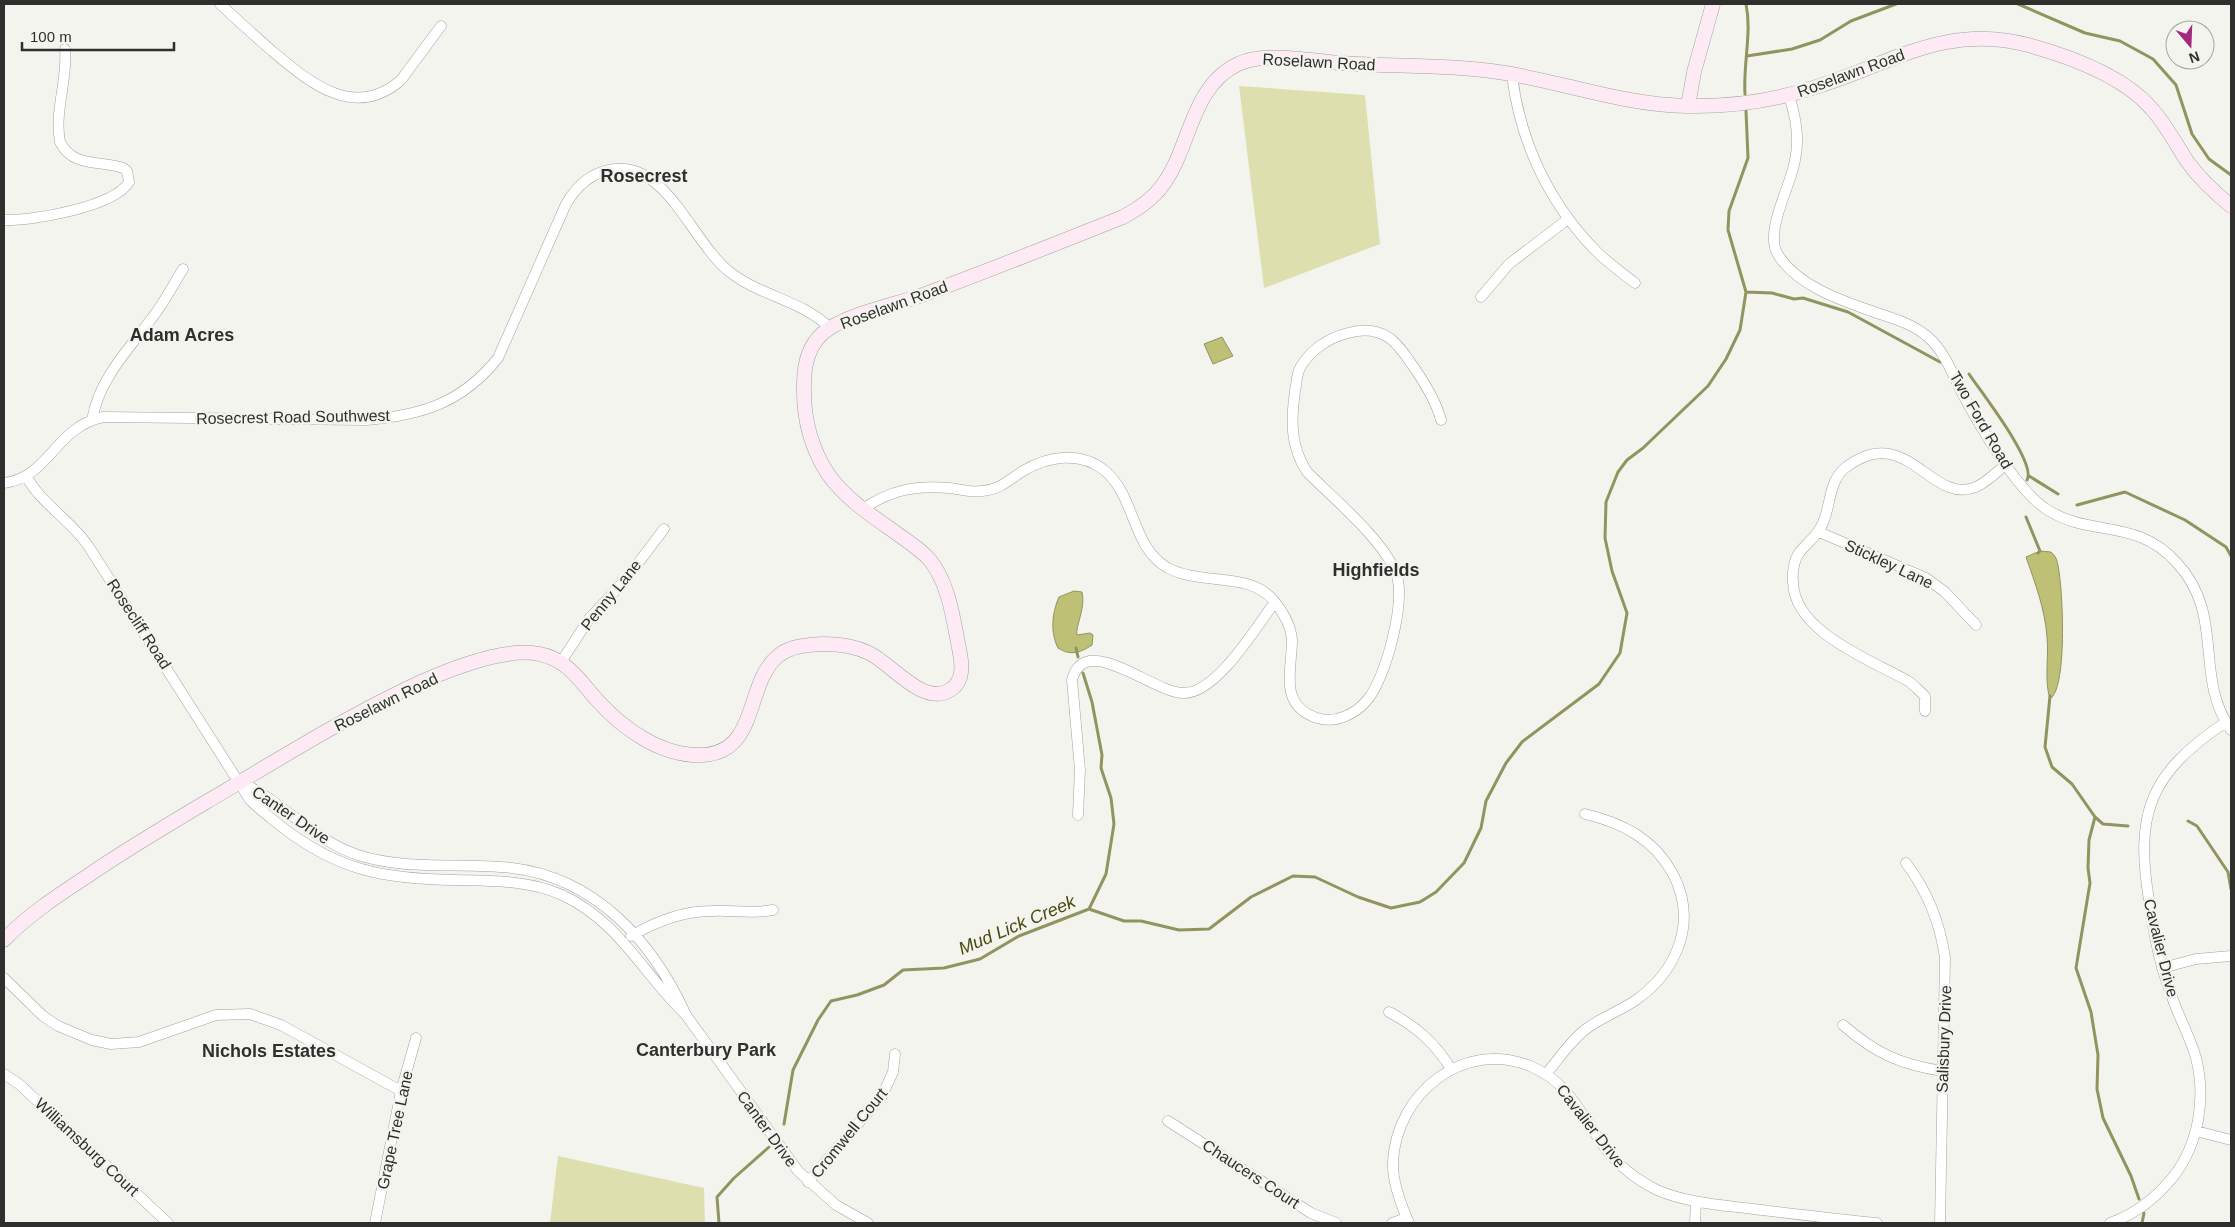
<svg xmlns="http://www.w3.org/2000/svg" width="2235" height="1227" font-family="Helvetica,sans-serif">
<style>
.green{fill:#dde0ae}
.water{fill:#bdc075;stroke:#92945f}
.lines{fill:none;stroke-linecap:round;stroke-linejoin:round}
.stream{stroke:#92945f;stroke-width:3}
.street-casing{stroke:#a2a39d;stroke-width:11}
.secondary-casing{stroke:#a2a39d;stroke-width:15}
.street{stroke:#fff;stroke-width:10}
.secondary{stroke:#feeaf5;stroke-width:14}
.labels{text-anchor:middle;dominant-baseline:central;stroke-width:5;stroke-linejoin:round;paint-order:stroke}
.street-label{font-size:16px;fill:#2f2f2d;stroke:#f4f4ee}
.neighbourhood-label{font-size:18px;font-weight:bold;fill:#2f2f2d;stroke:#f4f4ee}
.water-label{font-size:18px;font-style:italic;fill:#494a10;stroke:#f4f4ee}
</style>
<rect width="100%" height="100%" fill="#f4f4ee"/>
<path class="green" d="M1239,86L1365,95L1380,244L1264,288Z
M558,1156L704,1188L705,1223H550Z"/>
<path class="water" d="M1222,337L1233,356L1213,364L1204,344Z
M2040,551L2051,552C2054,555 2056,557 2057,561C2063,582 2068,688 2050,699C2044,680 2049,657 2047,637C2045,609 2035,583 2026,557Z
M1074,591L1082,592C1086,608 1075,627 1077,635L1090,633L1093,635L1092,645C1080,653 1070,656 1058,648C1050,632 1052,613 1059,597Z"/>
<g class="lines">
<path class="stream" d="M2018,4L2085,33L2120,41L2153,59L2176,85L2192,134L2209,159L2231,175
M1747,56L1792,49L1820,40L1851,21L1896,4
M1745,94C1743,64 1752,33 1746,4
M1746,292L1772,293L1794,299L1803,298L1848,312L1940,362
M1969,374C1981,392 2037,463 2027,480
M2029,476L2058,494
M2077,505L2125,492L2185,520L2226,547L2231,556
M2026,517L2040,551L2038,553
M1076,648L1078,657
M1083,673L1092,702L1102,755L1101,768L1111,798L1114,824L1106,874L1089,909
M2050,696L2045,747L2052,767L2072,784L2095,817L2103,824L2128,826
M2095,817L2089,840L2088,868L2090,883L2076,968L2091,1012L2098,1055L2097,1089L2103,1118L2131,1176L2139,1199
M2188,821L2197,826L2228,872L2231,889
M784,1124L793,1070L818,1020L831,1001L857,995L884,985L903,970L944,968L980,959L1019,936L1089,909L1124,921H1141L1179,930L1209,929L1251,897L1293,876L1315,877L1358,897L1391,908L1420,902L1436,892L1464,863L1481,828L1486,801L1506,763L1522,742L1599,684L1620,653L1627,613L1612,571L1605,538L1606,502L1618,472L1627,460L1643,448L1708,386L1726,359L1740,330L1746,292L1728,230L1729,211L1748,158L1746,111
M719,1223L717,1197L734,1178L769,1147
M2142,1223L2144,1213"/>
<g class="street-casing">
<path id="street" d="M220,4C237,20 254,35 272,51C309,82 354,121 401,80L441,26
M1512,75C1520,142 1549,203 1596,251C1608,263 1622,273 1635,283
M1789,96C1796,117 1800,138 1795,160C1791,186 1765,229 1777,253C1796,286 1843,301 1877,313C1895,319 1913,324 1928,337C1945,352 1952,373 1962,393C1979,425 2016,489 2046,509C2090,538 2136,517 2177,563C2226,616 2193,676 2231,730
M4,220C32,221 114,207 129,182L127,171L123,168C100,160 73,168 60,142C54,111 68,80 65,49
M1481,297L1509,264L1568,219
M92,420C99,379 128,350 152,318C164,303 173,285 183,269
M26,476C42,505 71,520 89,547L250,800C260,810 271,818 282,827C339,871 385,879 455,880C491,881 529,880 562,895C619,921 643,974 686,1015C653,942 596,878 512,868C461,862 408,871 358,855C312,840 283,801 240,782
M4,483C50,477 55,427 103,417L367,420C422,415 462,403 498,358L566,204C576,187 589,174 609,170C666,157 692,244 731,273C761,296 803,301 830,328
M863,509C890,490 916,485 949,488C960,489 970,493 982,491C1002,489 1008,480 1023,471C1048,456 1080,451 1104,470C1136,496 1131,547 1168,568C1202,586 1250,571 1274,601C1283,612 1291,626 1292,640C1292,670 1278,705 1317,718C1336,724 1356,714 1368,699C1386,677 1405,604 1397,576C1386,542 1333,498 1307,472C1290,446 1291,420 1295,391C1297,383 1296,376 1300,368C1310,350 1328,338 1348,333C1362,329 1375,329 1388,337C1399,344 1408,359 1415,369C1426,385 1436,401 1441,420
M1819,532L1926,578L1945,592L1976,625
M561,662L589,619L626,579L664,529
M1925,711V696C1919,691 1914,685 1908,681C1871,660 1794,632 1793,582C1792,573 1794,560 1799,553C1804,546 1812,540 1817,533C1832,515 1826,483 1845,468C1907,420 1930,506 1976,487C1987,482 1997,472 2006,464
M1078,815L1080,770L1072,680C1085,630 1154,694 1184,693C1217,693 1256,627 1275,602
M1906,863C1928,892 1940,922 1945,958L1940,1223
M631,936C655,922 682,911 711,911C732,910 752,914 773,910
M2162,968L2196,959L2231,956
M4,978L43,1016L58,1026L92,1040L111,1044L139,1042L216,1015L250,1014L281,1025L401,1091
M1389,1012C1416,1026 1435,1043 1451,1069
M686,1015L798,1171L836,1205L868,1223
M1843,1025C1875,1053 1901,1065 1943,1071
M4,1074L19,1084L168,1223
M1546,1074C1559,1059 1570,1041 1586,1029C1602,1017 1620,1011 1636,1000C1677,971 1698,922 1673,874C1654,839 1623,823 1585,814
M1168,1121L1311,1213L1336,1223
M2196,1131L2231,1140
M808,1182L882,1096L893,1072L895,1054
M375,1223L401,1091L416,1038
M1392,1223L1407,1218
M1409,1223C1401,1205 1392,1182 1393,1162C1396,1094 1463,1039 1530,1066C1571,1083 1581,1116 1605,1148C1619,1166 1637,1180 1657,1190C1687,1203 1721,1205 1753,1209C1795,1214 1836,1219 1877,1223
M1695,1223L1696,1202
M2110,1223C2136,1214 2156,1198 2173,1177C2199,1144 2206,1098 2196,1058C2190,1036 2178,1016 2171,994C2160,966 2154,936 2150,906C2134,815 2148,774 2226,722"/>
</g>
<g class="secondary-casing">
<path id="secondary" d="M1688,106L1694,72L1713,4
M4,940C28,915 57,896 86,877C125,850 166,826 206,802C271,764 336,723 404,690C437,674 503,646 539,654C567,659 580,681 597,700C623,729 662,757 703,755C759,752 745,683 778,656C790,646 807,645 823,644C838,644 855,646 869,653C891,663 923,707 950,690C965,681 962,663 959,648C953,618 949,583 929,559C919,548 904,539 892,530C869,514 844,497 828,474C811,448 803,416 804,384C804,365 808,346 823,333C844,315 893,305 920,296C988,271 1055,244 1123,217C1138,209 1152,200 1162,186C1191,148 1190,87 1238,64C1265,51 1311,61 1340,63C1395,67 1451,64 1505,73C1566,83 1625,105 1687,106C1732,107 1777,100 1819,86C1892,63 1948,23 2028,45C2068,56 2123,76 2151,108C2165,123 2175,143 2187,161C2199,178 2215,193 2231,206"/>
</g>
<use href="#street" class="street"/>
<use href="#secondary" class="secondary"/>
</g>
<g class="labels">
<g class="street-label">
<text transform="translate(1319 62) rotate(3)">Roselawn Road</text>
<text transform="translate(1851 73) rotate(-20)">Roselawn Road</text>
<text transform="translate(894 305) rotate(-20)">Roselawn Road</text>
<text transform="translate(293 417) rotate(-1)">Rosecrest Road Southwest</text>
<text transform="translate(1981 420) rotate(60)">Two Ford Road</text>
<text transform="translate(1889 564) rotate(25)">Stickley Lane</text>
<text transform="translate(611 595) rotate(-51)">Penny Lane</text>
<text transform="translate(139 624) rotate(57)">Rosecliff Road</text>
<text transform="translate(386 702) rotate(-26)">Roselawn Road</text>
<text transform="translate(291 815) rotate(34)">Canter Drive</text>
<text transform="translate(2161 948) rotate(76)">Cavalier Drive</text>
<text transform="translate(1944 1039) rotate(-88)">Salisbury Drive</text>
<text transform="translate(1591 1126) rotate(52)">Cavalier Drive</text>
<text transform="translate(767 1129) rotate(54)">Canter Drive</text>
<text transform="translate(395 1130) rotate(-78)">Grape Tree Lane</text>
<text transform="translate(849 1133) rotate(-51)">Cromwell Court</text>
<text transform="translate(87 1147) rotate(43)">Williamsburg Court</text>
<text transform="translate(1251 1174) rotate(33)">Chaucers Court</text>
</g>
<g class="neighbourhood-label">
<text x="644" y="176">Rosecrest</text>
<text x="182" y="335">Adam Acres</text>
<text x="1376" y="570">Highfields</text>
<text x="706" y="1050">Canterbury Park</text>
<text x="269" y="1051">Nichols Estates</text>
</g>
<g class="water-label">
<text transform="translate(1017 925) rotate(-23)">Mud Lick Creek</text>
</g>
</g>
<rect width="2235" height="1227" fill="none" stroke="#2f2f2d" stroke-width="10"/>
<g transform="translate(2190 45) rotate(161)"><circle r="24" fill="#f4f4ee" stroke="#a5a5a1"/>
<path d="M0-4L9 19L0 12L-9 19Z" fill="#a4297e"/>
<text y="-8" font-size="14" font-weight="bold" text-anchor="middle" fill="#2f2f2d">N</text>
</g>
<path d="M22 42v8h152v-8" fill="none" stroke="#2f2f2d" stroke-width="2.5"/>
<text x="30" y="42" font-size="15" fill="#2f2f2d" stroke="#f4f4ee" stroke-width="4" paint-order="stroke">100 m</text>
</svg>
